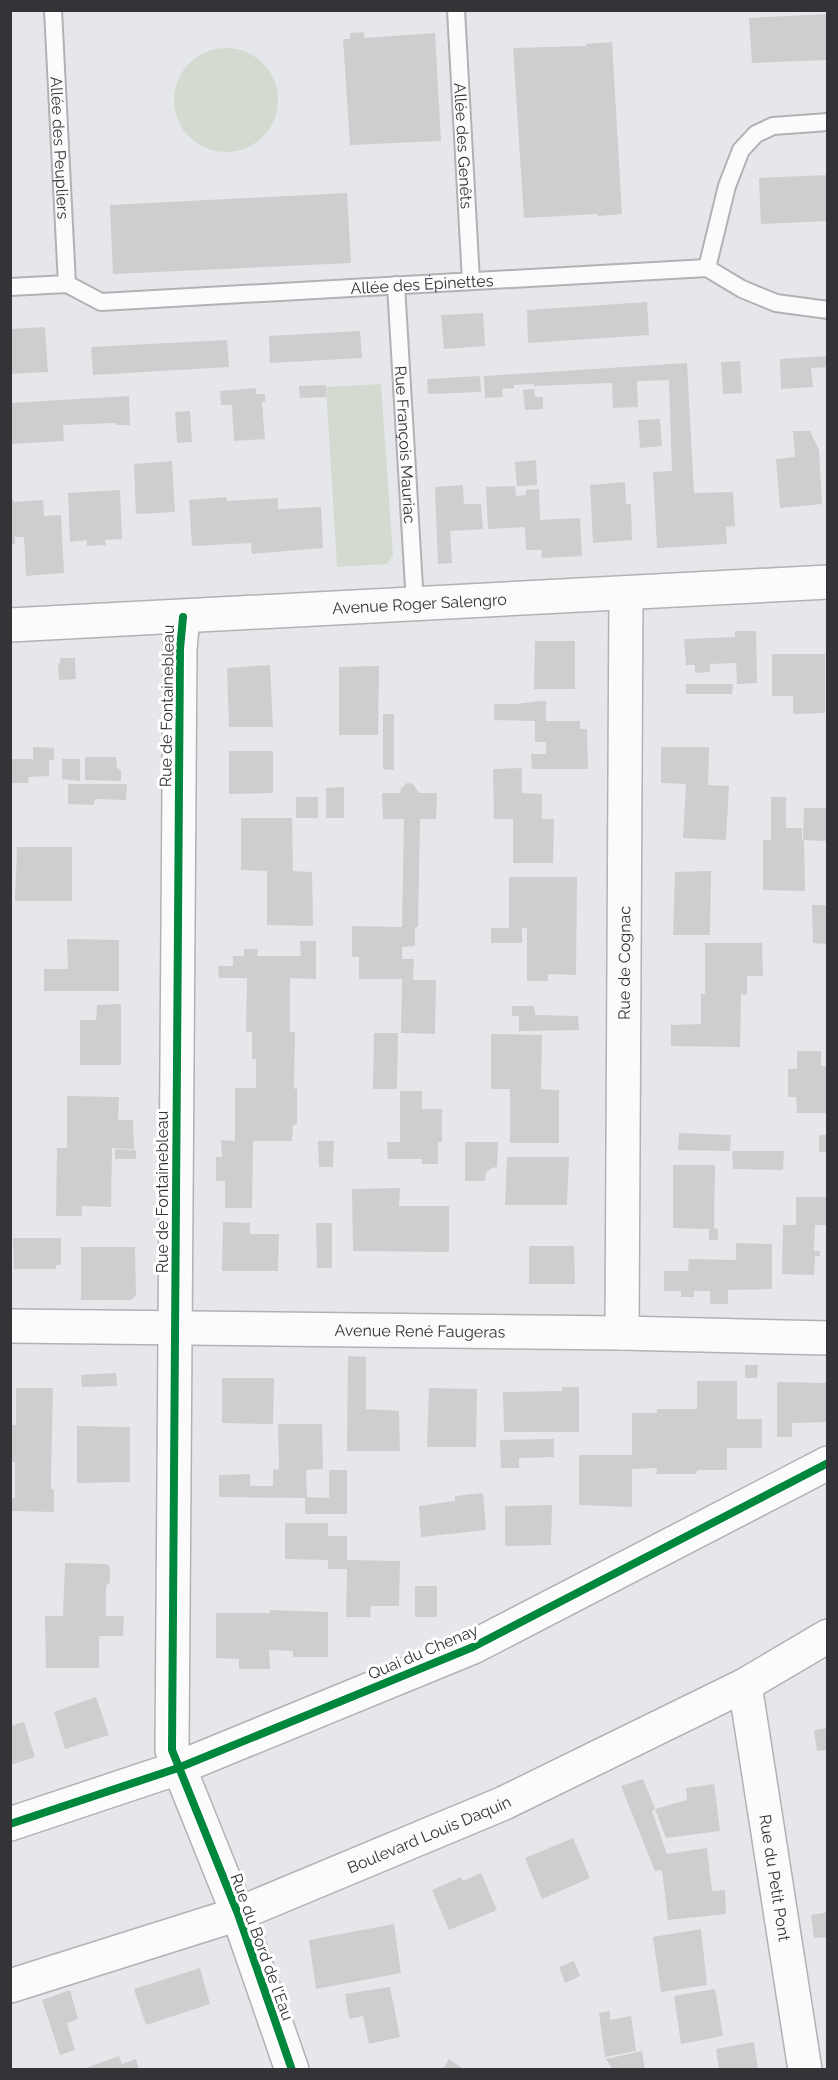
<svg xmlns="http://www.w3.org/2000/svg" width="838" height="2080" font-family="Raleway,sans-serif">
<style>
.green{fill:#d3dbd0}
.building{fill:#cececf}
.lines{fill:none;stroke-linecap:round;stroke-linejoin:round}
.service-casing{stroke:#b0b2b5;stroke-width:20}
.minor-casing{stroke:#b0b2b5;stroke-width:36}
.service{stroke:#fbfbfc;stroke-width:16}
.minor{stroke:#fbfbfc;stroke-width:33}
.cycleway-casing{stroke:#fff;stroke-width:11}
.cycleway{stroke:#00873e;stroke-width:8}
.labels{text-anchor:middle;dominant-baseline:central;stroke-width:6;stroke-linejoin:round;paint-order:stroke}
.street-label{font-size:16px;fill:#333438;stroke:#fff}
</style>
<rect width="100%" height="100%" fill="#e5e7eb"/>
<path class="green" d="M174 100a52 52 0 1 1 104 0a52 52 0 1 1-104 0Z
M381,384L393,556L387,564L337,567L326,387Z"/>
<path class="building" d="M828,14V60L752,63L749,18Z
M364,32V38L435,33L441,141L350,145L343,39H350V33Z
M612,42L622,214L598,216L597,214L524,218L513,48L586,46V44Z
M828,175V221L761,224L759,178Z
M347,193L351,263L113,274L110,205Z
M647,302L649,335L528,343L527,310Z
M483,313L485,346L444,349L441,315Z
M45,327L48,372L10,374V329Z
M360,331L362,358L270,363L269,336Z
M227,340L229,367L93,375L91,347Z
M828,356V367L811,368L813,387L781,389L780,359Z
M740,361L742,393L723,394L721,362Z
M687,363L694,493L733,492L735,526L726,527L727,544L657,548L653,472L672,471L669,380L637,381L638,407L613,408L612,383L534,386V384L514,385V388L502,389L503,397L485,398L484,376Z
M480,376L481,392L428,394L427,379Z
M326,385V397L300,398L299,386Z
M256,388V394H265V402H262L265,439L234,441L232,405H221L220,391Z
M534,389L535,397H543V409L525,410L523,390Z
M129,396L130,425H116V423L63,425L64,441L11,444L10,403Z
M190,411L192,442L177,443L175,412Z
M660,419L662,446L640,448L638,420Z
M793,431H810L819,450L822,504L780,508L776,459L795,457Z
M536,460L537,485L517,486L515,462Z
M172,461L175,512L136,514L134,464Z
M625,482L626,504H631L632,540L593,543L590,485Z
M463,485L464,504H481L483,529L450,531L452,563L438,564L435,487Z
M515,486L516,496L526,495V490L539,489L540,520L580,518L582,556L541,558L542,550H526L525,527L488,529L486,487Z
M120,490L122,539L105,540L106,545L87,546V540L70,542L68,493Z
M226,497L227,501L278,498V509L321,507L323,548L252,554L251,543L192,546L189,500Z
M10,499H13L14,502L43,500L44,516L61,515L64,573L26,576L24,537H15V544L10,545Z
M735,631H756L757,683L737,684L736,663L710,664V672L695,673V665H686L684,639L735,637Z
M535,641H575V689H534Z
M772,654H825V713L793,714V696H772Z
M60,658H75L76,679L59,680L58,664L60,663Z
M270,665L273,727H229L227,668Z
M379,666L378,735H339V667Z
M686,684H733L732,694H686Z
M541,701H546V721H580V729H587L588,769H532L531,754H546V742H535V721L494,720V704H516Z
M383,714H394V770L383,769Z
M33,747L54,748V760H49V776L29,777L28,783H10V759H33Z
M661,747H709L708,785L729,786L726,840L683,838L686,784L661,783Z
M229,751H273V793L229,794Z
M85,757H116L117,768L121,770V781L85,780Z
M62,759H80V781L62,779Z
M522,768V793L542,794V819H554L553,863H513V819H494L493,769Z
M407,783L413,784L419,793H437L436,819H420L418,927H415V946L402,947V959H414L413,980H436L435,1034L401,1033L402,979H359V957H352V926L402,927L404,819H383L382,793H400L401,788Z
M68,784H127L126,800L95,799L94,805L68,804Z
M344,787V818H326V788Z
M296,797H318V818H296Z
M771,797H786V828H802V840L804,841L805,891L763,890V840H771Z
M804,808H828V841L803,840Z
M241,818H292L293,871L312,872L313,926L267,925V871L241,870Z
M17,847H72V901H15Z
M711,871L710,935H673L675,872Z
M509,877H577L576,975L548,974V981H527V928H522V943H491V928H509Z
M812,905H827L828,944L813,943Z
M67,939L119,940V991H44V969H68Z
M300,941H316V979L290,978V1032H295L294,1089L297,1088V1124L293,1125L292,1141H253L252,1208H225V1181H216V1157H222L221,1140L235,1141V1088H256V1059H252V1032H246L247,978H219L218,966H233V956H244V949H258L257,956H301Z
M705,943H762L763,976H747V995L741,994L740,1047L671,1046V1025L701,1024V994H705Z
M121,1004V1065H80V1020H96L97,1005Z
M512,1006H534L535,1015L578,1016L579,1030L519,1031V1016H512Z
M374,1033H398L397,1089H373Z
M491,1034L542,1035L541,1089L559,1090V1143H510V1089H491Z
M797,1051H821V1066H828V1113H797L796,1097H788V1069H797Z
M400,1091H422V1109H442V1142H438V1164H422V1159H388L387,1142H400Z
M67,1096L119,1097L118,1120H133L134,1149L112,1148L111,1207L82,1206V1216H56L57,1148H67Z
M679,1133L731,1135L730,1151L678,1150Z
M819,1135H828V1152H819Z
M318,1141H334L333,1167H319Z
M465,1142H498L497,1167L492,1168L486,1172L485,1181H465Z
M115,1149L136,1150V1159H115Z
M732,1151H784L783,1170L733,1169Z
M507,1157H569L567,1205H505Z
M673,1165H715L714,1228L718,1229V1240H709V1229L673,1228Z
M400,1188L399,1206H449V1252L353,1251L352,1189Z
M796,1197H828V1225H815L814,1251H820V1256H815L814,1275L782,1274L783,1225H796Z
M223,1222L250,1223V1234H279L278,1271H222Z
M316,1223H332V1268H317Z
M13,1238H61V1265H56V1269H14Z
M736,1243L772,1244V1289L728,1290V1304H710V1291H694V1297H681V1291H664V1271H688L689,1259L736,1260Z
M529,1246H574L575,1284H529Z
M81,1247H135L136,1295L131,1300H81Z
M348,1356L366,1357V1409L399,1411L400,1451H347Z
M745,1365H758L757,1378H745Z
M116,1373L117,1386L82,1387L81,1375Z
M222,1378H274L273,1424L222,1423Z
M697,1381H737V1419H762V1448H727V1470H697L696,1474H656L657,1468L632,1469V1507L579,1505V1455H632V1413H657V1409H697Z
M777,1382L828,1383V1422L792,1423V1437H777Z
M562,1387H579V1432H504L503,1392L562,1391Z
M16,1388H53L51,1477V1489L54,1490V1512L10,1511V1498H15V1462H10V1425H16Z
M429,1388L477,1389L476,1447H427Z
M278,1424H322L323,1469L306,1470L307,1497L329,1498V1470H347V1514H305V1498L219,1497V1475L250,1474V1486H273V1469L279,1470Z
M77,1426L130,1427V1482L77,1483Z
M554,1439V1457L519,1458V1468H501L500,1440Z
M483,1493L486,1530L421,1537L419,1506L455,1501V1496Z
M552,1505L551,1545L505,1546V1506Z
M285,1523H328V1536H347V1560L400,1561L399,1606H371L370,1617H346L347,1569H328V1560L285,1559Z
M65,1563L107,1564L110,1568V1582L106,1586V1616H124L123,1636H99V1668H46L45,1616H63Z
M415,1586H437V1617H415Z
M270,1610L328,1612V1657H293V1651L269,1650L270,1669H239V1659L216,1658V1613H270Z
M96,1697L109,1735L65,1749L54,1712Z
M24,1722L35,1757L10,1765V1726Z
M828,1728V1750L817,1751L814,1730Z
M643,1779L655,1809L652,1811L667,1854L707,1848L712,1891L725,1890L726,1914L668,1920L662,1870L655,1871L621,1786Z
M714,1784L720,1831L666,1838L655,1809L687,1800L686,1788Z
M573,1838L590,1878L542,1899L525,1858Z
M481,1873L497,1910L449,1930L432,1890L461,1877L463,1881Z
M828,1912V1937L814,1938L811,1915Z
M394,1924L401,1973L316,1989L309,1940Z
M701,1929L707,1985L661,1992L653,1937Z
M574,1961L580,1976L565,1983L559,1967Z
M200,1968L210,2004L146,2025L134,1989Z
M390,1987L400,2037L369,2044L363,2016L349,2019L345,1994Z
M715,1989L723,2036L681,2044L674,1996Z
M70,1990L78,2019L67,2023L75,2050L60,2055L42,2000Z
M610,2011V2020L631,2016L636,2051L605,2057L599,2013Z
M754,2042L758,2070H719L716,2049Z
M642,2051L645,2070H613L606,2059Z
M119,2056L122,2064L136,2059L139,2070H80Z
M449,2059L465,2070H442Z"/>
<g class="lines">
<g class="service-casing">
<g id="service">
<path id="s1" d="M53,10L67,284"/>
<path id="s2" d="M456,10L471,281"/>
<path d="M707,268L727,186L741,150L756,134L773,126L828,122"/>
<path id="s3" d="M396,285L415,604"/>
<path id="s4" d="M10,287L67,284L101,302L707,268L742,289L776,303L828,310"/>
</g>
</g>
<g class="minor-casing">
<g id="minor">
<path d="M183,617L180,649L172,1750L238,1914L292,2070"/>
<path id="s5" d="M10,625L828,582"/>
<path id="s6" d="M10,1326L622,1333L828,1338"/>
<path id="s7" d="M622,1333L626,593"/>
<path id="s8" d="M745,1685L805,2070"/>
<path d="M10,1824L178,1768L473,1647L828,1463"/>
<path id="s9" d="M10,1986L238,1914L504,1803L745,1685L828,1636"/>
</g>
</g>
<use href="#service" class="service"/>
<use href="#minor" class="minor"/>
<g class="cycleway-casing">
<path id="cycleway" d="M183,617L180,649L172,1750L238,1914L292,2070
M10,1824L178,1768L473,1647L828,1463"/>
</g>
<use href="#cycleway" class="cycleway"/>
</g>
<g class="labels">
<g class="street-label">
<text stroke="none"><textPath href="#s2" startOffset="136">Allée des Genêts</textPath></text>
<text stroke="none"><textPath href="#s1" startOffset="138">Allée des Peupliers</textPath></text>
<text stroke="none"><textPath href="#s4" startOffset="417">Allée des Épinettes</textPath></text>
<text stroke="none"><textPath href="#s3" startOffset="160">Rue François Mauriac</textPath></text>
<text stroke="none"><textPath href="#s5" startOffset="410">Avenue Roger Salengro</textPath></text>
<text transform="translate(167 706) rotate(-89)">Rue de Fontainebleau</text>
<text stroke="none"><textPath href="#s7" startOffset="370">Rue de Cognac</textPath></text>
<text transform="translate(162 1192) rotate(-90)">Rue de Fontainebleau</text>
<text stroke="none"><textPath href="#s6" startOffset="410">Avenue René Faugeras</textPath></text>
<text transform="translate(423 1652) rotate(-23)">Quai du Chenay</text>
<text stroke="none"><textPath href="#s9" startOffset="446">Boulevard Louis Daquin</textPath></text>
<text stroke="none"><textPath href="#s8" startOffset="195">Rue du Petit Pont</textPath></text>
<text transform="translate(262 1947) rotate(70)">Rue du Bord de l'Eau</text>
</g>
</g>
<rect width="838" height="2080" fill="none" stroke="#333438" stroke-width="24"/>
</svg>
